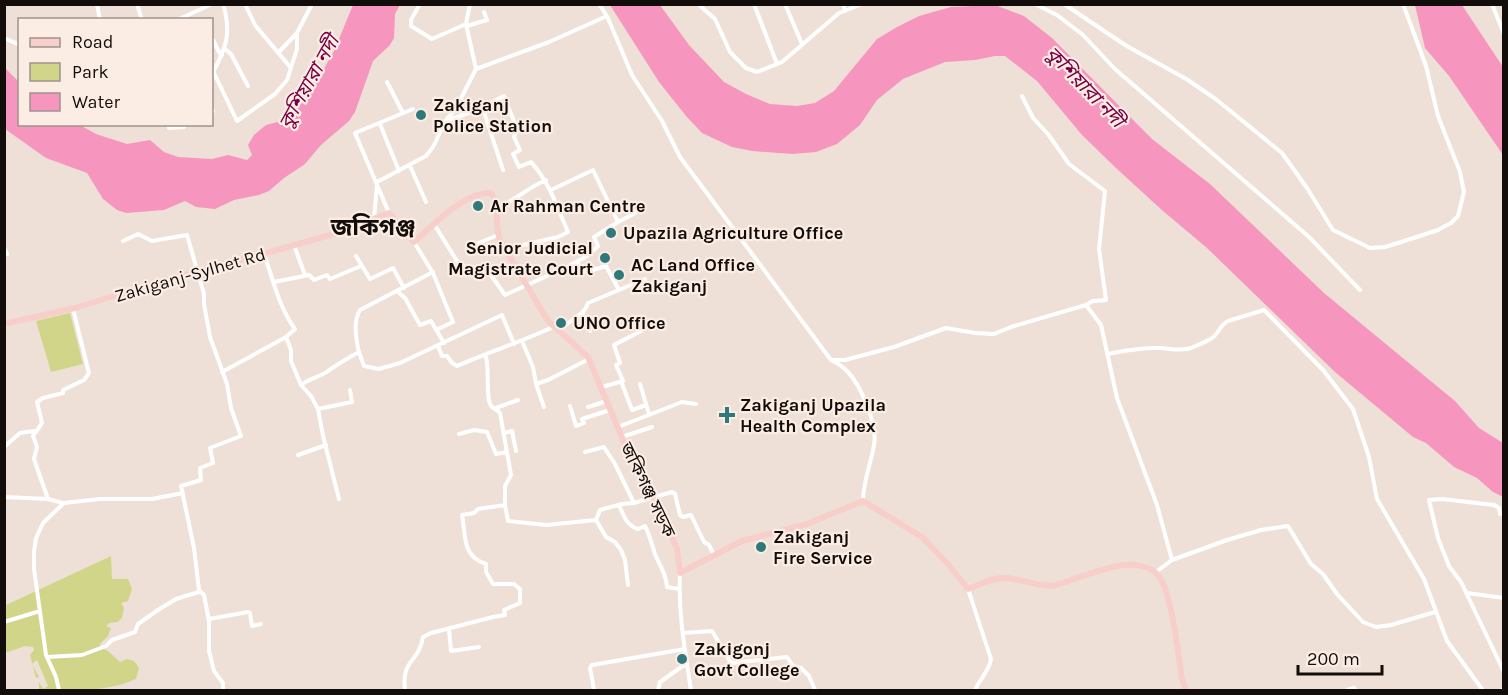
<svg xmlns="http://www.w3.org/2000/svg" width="1508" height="695" font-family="Karla,'Noto Sans Bengali',sans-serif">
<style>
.green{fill:#d0d589}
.water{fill:#f696be}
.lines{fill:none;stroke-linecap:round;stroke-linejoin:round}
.minor{stroke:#fff;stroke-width:4}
.major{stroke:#f8cecb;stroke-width:6}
.poi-dot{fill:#2f787b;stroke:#fcede4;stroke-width:2}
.labels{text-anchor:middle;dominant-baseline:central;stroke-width:4.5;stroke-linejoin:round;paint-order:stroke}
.poi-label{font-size:18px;font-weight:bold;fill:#120d0a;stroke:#fcede4;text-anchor:start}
.street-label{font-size:18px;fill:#120d0a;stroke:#fcede4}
.water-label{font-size:20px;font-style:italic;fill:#770045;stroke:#fcede4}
.district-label{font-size:24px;font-weight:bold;fill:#120d0a;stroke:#fcede4}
</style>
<rect width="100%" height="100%" fill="#efe0d7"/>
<path class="green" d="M70,313L83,364L51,372L36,321Z
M111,556L112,579H128L132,589L128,601L121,603L124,608L122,618L118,622L109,623L106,626L111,628L108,636L100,644V647L108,651L120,662L127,659L134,661L139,668L136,679C105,693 73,690 39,690V682L43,689L48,686L37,660L32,664L39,677L36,678L30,655L34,650L33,647L25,646L5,653L4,606Z"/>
<path class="water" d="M353,5H400L395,14L394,38L390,45L373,61L355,112L349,121L321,145L305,164L284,178L269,191L259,195L234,200L215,209L196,207L185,201L164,210L126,213L117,210L103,199L87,173L46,158L5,129V68L19,82L20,124L80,125L96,134L127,144L150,140L164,152L178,157L212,159L228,155L247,160L252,155L248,145L254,135L266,125L285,120L294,112L317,81L334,51Z
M610,5H660L689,45L724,82L746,94L770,104L797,106L815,103L834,91L877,39L897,27L919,16L951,7L995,5L1024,16L1052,38L1152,139L1210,184L1324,293L1455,401L1479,428L1503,443V497L1493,492L1477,478L1454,467L1426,443L1413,437L1335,372L1207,248L1163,211L1117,169L1082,135L1037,81L1005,56H995L975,60L945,62L903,79L877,100L860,125L837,144L816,152L793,154L752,151L732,147L702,133L686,116L659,82Z
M1415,5H1462L1503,67V155L1449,76L1425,48Z"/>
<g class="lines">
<path class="minor" d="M97,4L100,20
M137,4L142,20
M245,4L255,25L291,68
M420,4L411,20V26L432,39L466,24
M470,4L466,24L476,69
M599,4L607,16
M698,4L715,19L730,52L746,68L757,72L782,62L839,13L862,4
M754,4L777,64
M785,4L802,44
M843,4L845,11
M1035,4L1057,15L1083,35L1115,69L1309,237L1360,290
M1064,4L1125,45L1188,80L1217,100L1282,153L1307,188L1333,230L1370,248L1385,247L1398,243L1438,230L1451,223L1458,216L1464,192L1460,172L1438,116L1426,66L1403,4
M1492,4L1504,34
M177,20L212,4
M467,26L487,20L484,12
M4,38L20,45
M213,40L219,52L222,55
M225,49L231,54L248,86
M278,53L296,34
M213,71L237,121L275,94L287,80L297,49V33L312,4
M212,74C226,49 232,33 223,4
M387,82L403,113
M1022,96L1033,118L1048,134L1069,164L1105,191L1099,249L1106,300L1093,301L1086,305
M482,106L503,170
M212,112L213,111
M448,120L472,112L504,96L517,129L514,137L520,150L513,154L519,167L531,162C550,183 557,207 568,232L558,237L506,249
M380,124L399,171
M169,128L184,127L185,124
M410,166L426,202
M377,182L426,156L433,147L446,120L455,110L476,69L549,42L607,16L632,75L662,121L680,157L831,360C837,363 842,366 847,371C861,385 878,426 874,445C871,464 863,481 863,501
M551,190L593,170L618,222L630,216L643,208
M497,208C515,200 528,188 546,180
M389,213L355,133L413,109
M374,218L377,185
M434,224L457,261L463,265L467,271L482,266L486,268L505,295L569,266L587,256L598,246L594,237L618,222
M123,241L138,234L152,241L187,235L204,294V304L210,337L227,384L231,408L241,436L210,448L213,463L200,468L201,480L181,486L194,548L199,590L204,595L209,621V651L214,671L223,683V690
M414,242L433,273L453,322L438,329
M479,243L498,235
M294,245L305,275
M4,248L7,254L4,255
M356,256L370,279L393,268L404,288
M576,263L587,272L606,266L619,290
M274,282L309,275L314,280L327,275L330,279L361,266
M398,292L405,298L420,325L431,321L444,343
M582,313L590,331
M559,331C568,321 585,315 588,303L645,279
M286,337L291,350V361L301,385L311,396L318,409L323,436L339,499
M522,341L533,367L536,384L544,407
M438,346L442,356H447L452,363L457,366C489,352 521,342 553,327
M359,352C356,340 353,321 360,310L433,272
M1107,354C1124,351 1141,347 1159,348C1170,348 1179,352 1191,348C1198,345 1206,342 1212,338C1219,333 1220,325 1228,321L1264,310L1323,370L1353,409L1369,457L1377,499L1424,579L1447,641L1482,689
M832,360H845L894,347L946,328L975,333L994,334L1011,327L1086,305L1101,325L1117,398L1157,505L1172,560L1156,572
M222,372L286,337L295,329C279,308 273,279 264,254
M621,381L632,410L646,405
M536,384L548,380L589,359
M640,384L649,414
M301,385C310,378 320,377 328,371C338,364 348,358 359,352L364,366L379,369L400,363L502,315L514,344
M602,387L623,381L616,365L620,363L614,345L641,331
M570,406L576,426L584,423L582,419L610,410
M588,407L607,401
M496,408L518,400
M318,409L352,402L350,390
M618,427L682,402L696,404
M504,433L512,431L516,451
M459,434L474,430L487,432L496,454L507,452
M622,437L652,427
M4,447L20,433L34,431
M585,452L604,447L615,464L634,503
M298,455L326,445
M4,497L48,499L63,503
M48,499L34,459L37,447L33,436L42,423L37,402L43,398L63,393V390L84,380L89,373L73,309
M505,505L508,521L546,525L596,520
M619,505C624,516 626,525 638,529L645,526C650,536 652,545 655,554C660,567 666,572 667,587L679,589
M1500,514L1499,508L1494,505L1442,499L1429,500L1438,538L1449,566L1461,582L1504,672
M1172,560L1227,540L1261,530L1288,526L1311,564L1323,574L1337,594L1363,622L1376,627L1391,625L1435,612
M680,573C678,613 685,651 691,690
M628,585L625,560L621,550L615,542L606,537L596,520L600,510L622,504L634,503L672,492L675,494L680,515L683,517L691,515L704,542L709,545L714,555
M968,589L991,659C990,670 979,680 975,690
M1467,593L1504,598
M209,619L248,612L250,613L252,626L261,624
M4,622L40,611
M449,629L451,651L479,647
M683,633L712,631L731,663L787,657L793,666L801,668L809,676L815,690
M47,657L82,655L106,646L112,640L135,632L138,624L158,610L176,599L199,592
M59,690L56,677L46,655L34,569V552L36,538L43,523L64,503L100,499H152L183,493
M405,690C401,659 419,663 423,637L431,633L493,617L505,615L504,610L520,603V589L514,584H493L486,572V564C462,556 466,537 462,515L474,513L478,509L505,505V486L511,475L500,413C498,410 494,409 492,407C484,399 491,367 485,355
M594,690L590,668L592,665L685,649
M658,690L660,682L687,663
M1347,690L1354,688L1355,690
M1502,690H1504"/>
<path class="major" d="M4,324L75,308L159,282L277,250L337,233L389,213L414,242C433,226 464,191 491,193C501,205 493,226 501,242L548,321L588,357L629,454L661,512L677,549L680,573L742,541L807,524L863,501L922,537L948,564L968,589C980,585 993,577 1005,578C1022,579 1037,586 1053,586C1076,579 1101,568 1124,565C1134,564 1148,566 1155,572C1172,585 1178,656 1182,679L1186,690"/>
</g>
<g class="poi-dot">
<circle cx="421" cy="115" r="6"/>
<circle cx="478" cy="206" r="6"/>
<circle cx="611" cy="233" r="6"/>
<circle cx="605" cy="258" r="6"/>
<circle cx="619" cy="275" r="6"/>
<circle cx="561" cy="323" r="6"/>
<path d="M724 406h6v6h6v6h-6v6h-6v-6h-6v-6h6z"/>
<circle cx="761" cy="547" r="6"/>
<circle cx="682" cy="659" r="6"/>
</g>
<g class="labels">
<g class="poi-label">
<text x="433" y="105">Zakiganj<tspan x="433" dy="21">Police Station</tspan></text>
<text x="490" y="206">Ar Rahman Centre</text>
<text x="623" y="233">Upazila Agriculture Office</text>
<text x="593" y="248" text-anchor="end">Senior Judicial<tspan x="593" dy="21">Magistrate Court</tspan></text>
<text x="631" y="265">AC Land Office<tspan x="631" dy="21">Zakiganj</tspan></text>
<text x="573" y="323">UNO Office</text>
<text x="740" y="405">Zakiganj Upazila<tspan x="740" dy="21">Health Complex</tspan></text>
<text x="773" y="537">Zakiganj<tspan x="773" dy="21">Fire Service</tspan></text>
<text x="694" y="649">Zakigonj<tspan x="694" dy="21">Govt College</tspan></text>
</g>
<g class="street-label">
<text transform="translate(190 275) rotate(-16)">Zakiganj-Sylhet Rd</text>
<text transform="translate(648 490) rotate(64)">জকিগঞ্জ সড়ক</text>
</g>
<g class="water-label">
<text transform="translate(309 82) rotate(-61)">কুশিয়ারা নদী</text>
<text transform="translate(1085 87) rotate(46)">কুশিয়ারা নদী</text>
</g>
<g class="district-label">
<text x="373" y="227">জকিগঞ্জ</text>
</g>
</g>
<rect width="1508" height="695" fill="none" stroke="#120d0a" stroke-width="12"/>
<rect x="18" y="18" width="195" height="108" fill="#fcede4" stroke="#9e938d" stroke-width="1.5"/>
<rect x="30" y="38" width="30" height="9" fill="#f8cecb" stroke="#9e938d" stroke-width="1.5"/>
<text x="72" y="48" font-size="18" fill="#120d0a">Road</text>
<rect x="30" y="63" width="30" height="18" fill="#d0d589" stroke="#9e938d" stroke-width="1.5"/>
<text x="72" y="78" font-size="18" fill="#120d0a">Park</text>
<rect x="30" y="93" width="30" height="18" fill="#f696be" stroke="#9e938d" stroke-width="1.5"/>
<text x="72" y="108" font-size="18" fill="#120d0a">Water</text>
<path d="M1298 665v9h84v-9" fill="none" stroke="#120d0a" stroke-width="3"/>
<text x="1307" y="665" font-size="18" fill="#120d0a" stroke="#fcede4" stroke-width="4.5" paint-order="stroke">200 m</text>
</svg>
